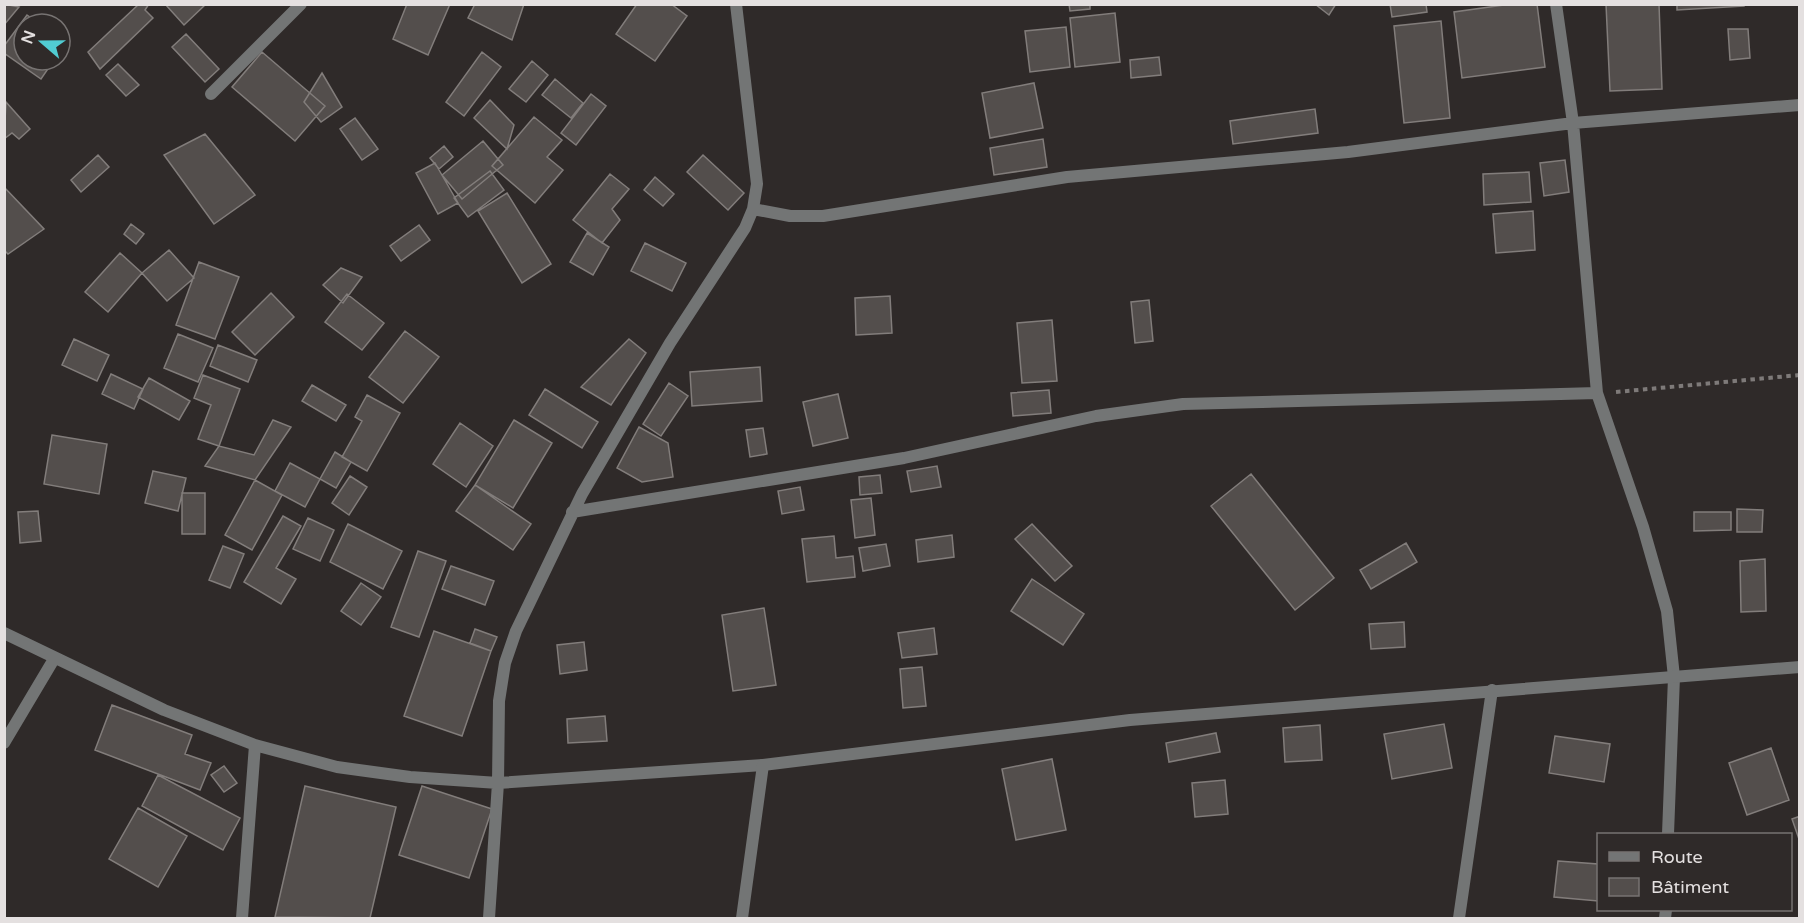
<svg xmlns="http://www.w3.org/2000/svg" width="1804" height="923" font-family="'Varela Round',sans-serif">
<style>
.building{fill:#534e4c;stroke:#827d7b;stroke-width:1.5}
.lines{fill:none;stroke-linecap:round;stroke-linejoin:round}
.path{stroke:#7e7a79;stroke-width:4;stroke-dasharray:4.5 4.5;stroke-linecap:butt}
.minor{stroke:#737575;stroke-width:12}
.tertiary{stroke:#737575;stroke-width:12}
</style>
<rect width="100%" height="100%" fill="#2f2a29"/>
<path class="building" d="M4,4L19,7L4,25Z
M139,4H149L145,10L153,18L100,69L88,52Z
M165,4H206L184,25Z
M407,4H450L428,55L393,39Z
M475,4H524L512,40L468,18Z
M637,4H671L687,16L655,61L616,34Z
M1069,4H1090V9L1070,11Z
M1315,4H1336L1329,15Z
M1390,4H1426L1427,12L1392,17Z
M1511,4H1537L1545,67L1462,78L1454,12Z
M1606,4H1659L1662,89L1610,91Z
M1677,4H1744V6L1677,10Z
M1115,13L1120,62L1075,67L1070,18Z
M27,15L40,24H24V60H54L41,79L4,53V46Z
M1441,21L1450,118L1404,123L1394,26Z
M1066,27L1070,67L1030,72L1025,31Z
M1728,29H1748L1750,58L1730,60Z
M186,34L219,69L205,82L172,47Z
M262,52L325,106L295,141L232,87Z
M482,52L501,67L464,116L446,102Z
M1159,57L1161,75L1131,78L1130,60Z
M532,61L548,75L526,102L509,89Z
M118,64L139,85L126,96L106,75Z
M322,73L342,107L321,122L304,102Z
M555,79L583,103L571,118L542,95Z
M1034,83L1043,128L990,138L982,93Z
M591,94L606,106L576,145L561,133Z
M490,100L514,125L507,149L474,118Z
M6,102L30,129L19,139L12,133L4,139Z
M1315,109L1318,133L1233,144L1230,121Z
M534,117L562,140L547,157L563,170L535,203L492,166Z
M355,118L378,149L362,160L340,129Z
M205,134L255,195L214,224L164,155Z
M1043,139L1047,167L994,175L990,148Z
M483,141L503,165L462,199L442,175Z
M444,146L453,157L439,169L430,158Z
M98,155L109,167L81,192L71,180Z
M703,155L744,193L728,210L687,172Z
M1565,160L1569,192L1544,196L1540,163Z
M435,163L458,203L438,214L416,173Z
M490,171L504,190L468,217L454,198Z
M1529,172L1531,202L1484,205L1483,174Z
M610,174L629,189L612,209L620,220L602,243L573,220Z
M655,177L674,194L663,206L644,190Z
M4,187L44,229L8,254L4,250Z
M507,193L551,264L522,283L478,211Z
M1533,211L1535,250L1496,253L1493,214Z
M131,224L144,234L136,244L124,234Z
M419,225L430,240L401,261L390,246Z
M587,233L609,247L593,275L570,262Z
M645,243L686,263L672,291L631,271Z
M169,250L194,278L167,301L142,273Z
M120,253L142,273L108,312L85,292Z
M199,262L239,277L215,339L176,325Z
M341,268L362,277L343,303L323,285Z
M271,293L294,317L255,355L232,332Z
M347,294L384,323L362,350L325,322Z
M890,296L892,333L856,335L855,298Z
M1149,300L1153,341L1135,343L1131,302Z
M1052,320L1057,381L1022,383L1017,323Z
M405,331L439,357L403,403L369,377Z
M178,334L213,348L198,382L164,368Z
M74,339L109,355L97,381L62,365Z
M629,339L646,353L611,405L581,387Z
M218,345L257,360L248,382L210,366Z
M760,367L762,401L692,406L690,372Z
M111,374L143,389L134,409L102,394Z
M203,375L240,389L219,446L198,439L211,405L194,398Z
M149,378L190,401L179,420L138,397Z
M669,383L688,396L661,436L643,424Z
M312,385L346,405L336,421L302,401Z
M545,389L598,422L582,448L529,415Z
M1049,390L1051,413L1013,416L1011,393Z
M838,394L848,438L813,446L803,402Z
M367,395L400,413L367,471L342,457L362,421L355,417Z
M273,420L291,427L255,480L205,466L219,446L254,455Z
M514,420L552,443L513,508L475,485Z
M460,423L493,446L466,487L433,464Z
M639,427L668,443L673,477L642,482L617,468Z
M763,428L767,454L750,457L746,430Z
M52,435L107,444L99,494L44,484Z
M335,452L351,462L336,488L320,479Z
M290,463L320,479L305,507L275,491Z
M937,466L941,487L911,492L907,471Z
M153,471L186,478L178,511L145,503Z
M1251,474L1334,578L1295,610L1211,506Z
M880,475L882,493L860,495L859,477Z
M350,476L367,487L349,515L332,503Z
M255,480L282,495L252,550L225,535Z
M475,485L531,524L513,550L456,511Z
M800,487L804,510L782,514L778,491Z
M182,493H205V534H182Z
M871,498L875,535L855,538L851,500Z
M1737,509L1763,510L1762,532H1737Z
M38,511L41,541L20,543L18,512Z
M1694,512H1731V530L1694,531Z
M283,516L301,526L276,568L296,579L281,604L244,582Z
M308,518L334,530L320,561L293,549Z
M348,524L402,551L383,589L330,562Z
M1032,524L1072,566L1055,581L1015,539Z
M952,535L954,557L918,562L916,540Z
M834,536L836,558L853,556L855,577L807,582L802,539Z
M1406,543L1417,562L1371,589L1360,570Z
M886,544L890,566L863,571L859,548Z
M223,546L244,554L230,588L209,580Z
M418,551L446,561L419,637L391,627Z
M1765,559L1766,611L1741,612L1740,561Z
M451,566L494,581L485,605L442,589Z
M1032,579L1084,614L1063,645L1011,611Z
M361,583L381,597L361,625L341,611Z
M764,608L776,685L733,691L722,615Z
M1404,622L1405,647L1371,649L1369,624Z
M934,628L937,654L902,658L898,633Z
M475,629L497,637L491,651L470,643Z
M434,631L491,651L462,736L404,716Z
M584,642L587,670L560,674L557,645Z
M922,667L926,706L903,708L900,669Z
M112,705L192,735L185,754L211,763L200,790L95,750Z
M605,716L607,741L568,743L567,719Z
M1444,724L1452,768L1392,779L1384,734Z
M1320,725L1322,760L1285,762L1283,728Z
M1216,733L1220,752L1169,762L1166,743Z
M1555,736L1610,744L1604,782L1549,773Z
M1771,748L1789,800L1747,815L1729,763Z
M1052,759L1066,830L1016,840L1002,769Z
M224,766L237,783L224,792L211,775Z
M158,775L240,818L223,850L142,806Z
M1225,780L1228,814L1195,817L1192,783Z
M305,786L396,807L370,918L275,917Z
M422,786L492,809L469,878L399,855Z
M138,808L187,836L158,887L109,859Z
M1800,816V842L1792,819Z
M1558,861L1598,864V901L1554,897Z"/>
<g class="lines">
<path class="path" d="M1616,392L1800,375"/>
<path class="minor" d="M1556,4L1573,123L1597,393L1643,527L1667,611L1674,677L1668,834
M211,94L301,4
M753,209L790,216H823L1067,177L1348,152L1573,123L1800,105
M572,512L904,458L1096,416L1183,404L1597,393
M4,633L164,710L255,745L337,767L410,777L498,783L763,765
M4,743L54,659
M242,918L255,745
M489,918L498,783L499,701L505,663L516,631L582,494L670,343L745,228L753,209L757,184L736,4
M1459,918L1492,690
M1665,918L1666,910"/>
<path class="tertiary" d="M742,918L763,765L1130,720L1800,667"/>
</g>
<rect width="1804" height="923" fill="none" stroke="#e4e0e0" stroke-width="12"/>
<rect x="1597" y="833" width="195" height="78" fill="#2f2a29" stroke="#777372" stroke-width="1.5"/>
<rect x="1609" y="852" width="30" height="9" fill="#737575" stroke="#777372" stroke-width="1.5"/>
<text x="1651" y="863" font-size="18" fill="#e4e0e0">Route</text>
<rect x="1609" y="878" width="30" height="18" fill="#534e4c" stroke="#777372" stroke-width="1.5"/>
<text x="1651" y="893" font-size="18" fill="#e4e0e0">Bâtiment</text>
<g transform="translate(42 42) rotate(290)"><circle r="28" fill="#2f2a29" stroke="#777372" stroke-width="1.5"/>
<path d="M0-4.5L10 22L0 15L-10 22Z" fill="#51ccd2"/>
<text y="-9" font-size="16" font-weight="bold" text-anchor="middle" fill="#e4e0e0">N</text>
</g>
</svg>
